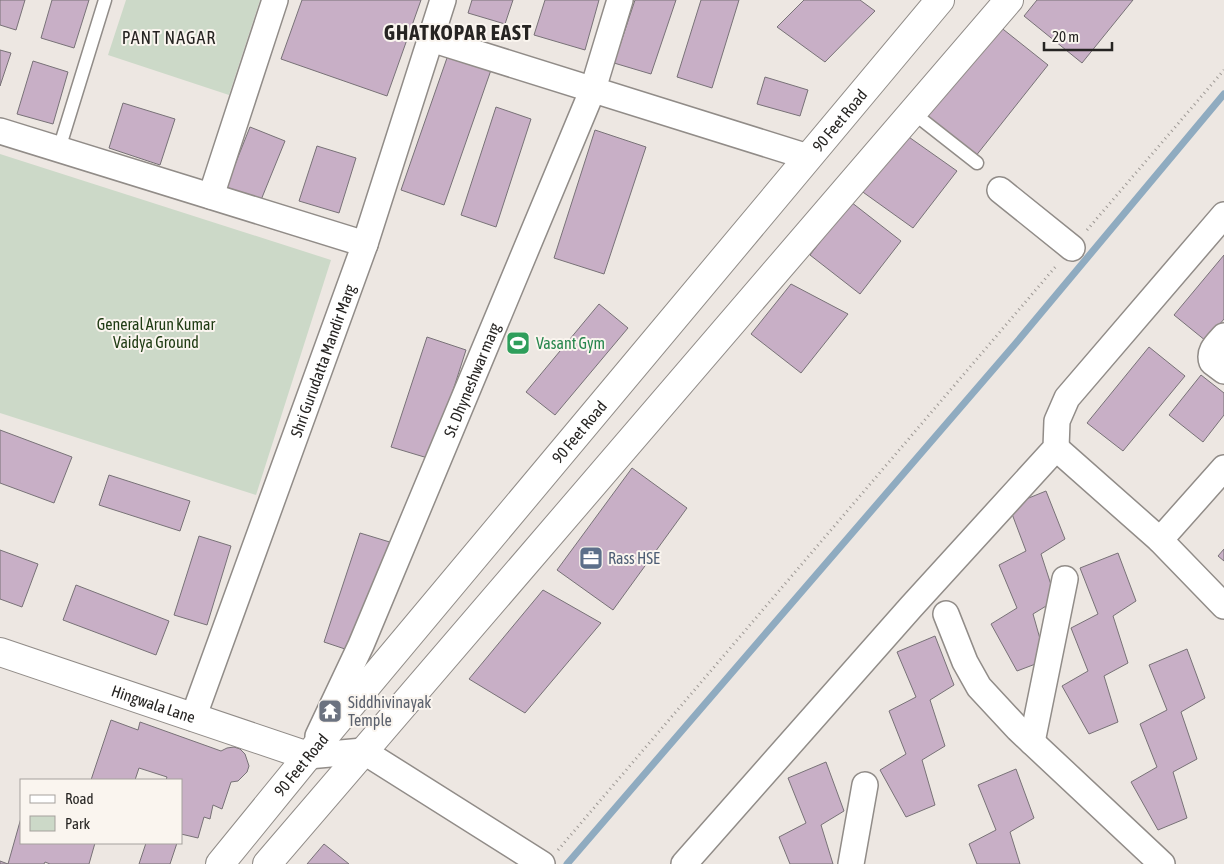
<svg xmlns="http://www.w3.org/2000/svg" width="1224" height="864" font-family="'Asap Condensed',sans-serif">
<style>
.green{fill:#ccd9c8}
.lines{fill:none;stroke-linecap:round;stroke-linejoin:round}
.stream{stroke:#8fabc0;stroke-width:7}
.building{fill:#c8afc6;stroke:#787277}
.lane-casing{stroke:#918c88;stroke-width:15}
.street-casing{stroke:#918c88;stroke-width:28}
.secondary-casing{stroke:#918c88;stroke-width:30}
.path{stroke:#9e9995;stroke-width:3;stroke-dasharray:1 4;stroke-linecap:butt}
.lane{stroke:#fff;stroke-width:12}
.street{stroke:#fff;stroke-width:25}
.secondary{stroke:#fff;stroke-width:28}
.labels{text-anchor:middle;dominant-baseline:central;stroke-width:4;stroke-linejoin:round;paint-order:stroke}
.street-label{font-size:16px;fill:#262422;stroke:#faf5ef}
.park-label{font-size:16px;fill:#203c14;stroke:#faf5ef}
.leisure-label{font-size:16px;fill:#27864d;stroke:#faf5ef;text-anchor:start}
.service-label{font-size:16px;fill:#4e5e75;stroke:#faf5ef;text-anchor:start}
.worship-label{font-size:16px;fill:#5b616d;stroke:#faf5ef;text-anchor:start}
.neighbourhood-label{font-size:18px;letter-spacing:1px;fill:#262422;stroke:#faf5ef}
.district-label{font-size:21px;font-weight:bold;letter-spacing:1px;fill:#262422;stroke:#faf5ef}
</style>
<rect width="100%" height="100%" fill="#ede7e2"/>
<path class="green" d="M126,0H260L229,95L108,55Z
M0,154L331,260L256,495L0,413Z"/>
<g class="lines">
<path class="stream" d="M567,864L1016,343L1224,94"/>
</g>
<path class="building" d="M0,0H25L16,30L0,25Z
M52,0H89L74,48L41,38Z
M302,0H421L387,96L281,59Z
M472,0H513L505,24L468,13Z
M545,0H599L585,50L534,35Z
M635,0H676L651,74L614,63Z
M701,0H739L712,88L677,77Z
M804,0H860L875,11L825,62L777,27Z
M1037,0H1133L1082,63L1024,16Z
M994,22L1048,65L975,157L921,115Z
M0,50L11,53L0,86Z
M448,55L491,70L444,205L401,190Z
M33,61L68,72L53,124L17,114Z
M765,77L808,90L800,116L757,104Z
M123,103L175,119L160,165L109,148Z
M496,107L531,119L496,227L461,215Z
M250,127L285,141L261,200L226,187Z
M595,130L646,147L604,274L554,258Z
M906,135L957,171L913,228L860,190Z
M317,146L356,158L339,213L299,201Z
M851,202L901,241L860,294L810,255Z
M1224,255V319L1206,341L1174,315Z
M791,284L848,314L801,373L751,334Z
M599,304L628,328L555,415L526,392Z
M427,337L466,350L431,459L391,447Z
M1149,347L1185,376L1123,451L1087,423Z
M1201,375L1224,393V415L1203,442L1169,415Z
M0,430L72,457L54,503L0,483Z
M632,468L687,508L613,610L557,570Z
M109,475L190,501L180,531L99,505Z
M1046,491L1065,539L1041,554L1056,600L1033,614L1046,660L1017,671L991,624L1017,608L999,565L1026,551L1009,506Z
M360,533L393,543L357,653L324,642Z
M199,536L231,546L207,625L174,615Z
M1224,549V561L1218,556Z
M0,550L38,564L22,607L0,599Z
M1118,553L1136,601L1113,616L1128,663L1104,676L1118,722L1089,734L1062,686L1088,671L1071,628L1098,614L1080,568Z
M76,585L169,621L156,655L63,620Z
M543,590L601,623L525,713L469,679Z
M935,636L954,685L930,700L945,746L922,760L935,805L906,817L880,770L906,754L889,711L916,697L897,652Z
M1187,649L1205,698L1181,712L1197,759L1173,772L1187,818L1158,830L1131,782L1157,767L1140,724L1167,710L1149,665Z
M111,720L138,730L140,722L221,751L227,748L234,747L240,749L245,754L249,766L247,772L238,781L231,782L222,809L213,805L210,819L204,817L198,838L181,834V780H166L167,777L139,768L135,780H91Z
M826,762L844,811L821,825L833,864H790L779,837L806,823L788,778Z
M1016,769L1034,818L1010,832L1020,864H977L969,844L996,830L978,785Z
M21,818V843H95L89,864H50L45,862L44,864H0V861L8,864Z
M146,843H177L170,864H139Z
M324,844L349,864H307Z"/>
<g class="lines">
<g class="lane-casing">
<path id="lane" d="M912,112L977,163
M59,149L105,0"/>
</g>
<g class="street-casing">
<g id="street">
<path d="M431,39L808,157"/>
<path d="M0,131L365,244"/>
<path d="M1000,190L1072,248"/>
<path d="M211,196L275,0"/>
<path d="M1224,336C1217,344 1208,351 1212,362L1224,371"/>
<path d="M1056,448L1160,540L1224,606"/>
<path d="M1160,540L1224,468"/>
<path d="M946,614L965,662L979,687L1018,729L1162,864"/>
<path id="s1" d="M193,718L365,244L443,0"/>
<path id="s2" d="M318,736L361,645L593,89L620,0"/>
<path d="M1032,742L1065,579"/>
<path d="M308,756L363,751L542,864"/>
<path d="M684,864L911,607L1056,448L1057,421L1067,398L1224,215"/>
<path d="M851,864L865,785"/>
</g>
</g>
<g class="secondary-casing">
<g id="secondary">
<path id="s3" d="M0,652L308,756"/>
<path id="s4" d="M220,864L308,756L940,0"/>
<path d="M267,864L1009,0"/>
</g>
</g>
<path class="path" d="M1087,230L1224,70
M558,850L1057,265"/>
<use href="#lane" class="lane"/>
<use href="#street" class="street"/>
<use href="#secondary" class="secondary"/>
</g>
<defs>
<g id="stadium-square" transform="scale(1.25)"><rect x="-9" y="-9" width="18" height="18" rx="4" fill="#2e9e5b" stroke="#faf5ef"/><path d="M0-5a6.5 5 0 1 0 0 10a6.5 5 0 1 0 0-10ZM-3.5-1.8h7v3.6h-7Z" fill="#fff"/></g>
<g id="office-square" transform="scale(1.25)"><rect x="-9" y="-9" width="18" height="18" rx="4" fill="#5c6f8a" stroke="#faf5ef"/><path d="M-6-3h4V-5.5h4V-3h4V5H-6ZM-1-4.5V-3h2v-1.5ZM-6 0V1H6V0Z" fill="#fff"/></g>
<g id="temple-square" transform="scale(1.25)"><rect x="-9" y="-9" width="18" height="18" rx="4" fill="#6b7280" stroke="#faf5ef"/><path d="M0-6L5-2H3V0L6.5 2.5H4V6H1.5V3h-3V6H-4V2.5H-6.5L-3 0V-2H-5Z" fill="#fff"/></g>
</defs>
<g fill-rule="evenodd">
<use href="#stadium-square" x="518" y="343"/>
<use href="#office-square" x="591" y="558"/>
<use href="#temple-square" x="330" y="711"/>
</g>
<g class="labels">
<g class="street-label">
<text stroke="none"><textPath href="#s4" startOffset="968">90 Feet Road</textPath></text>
<text stroke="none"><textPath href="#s1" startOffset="380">Shri Gurudatta Mandir Marg</textPath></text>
<text stroke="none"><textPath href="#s2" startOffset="388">St. Dhyneshwar marg</textPath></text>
<text stroke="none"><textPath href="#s4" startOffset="562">90 Feet Road</textPath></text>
<text stroke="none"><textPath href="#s3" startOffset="162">Hingwala Lane</textPath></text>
<text stroke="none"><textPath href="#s4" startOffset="128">90 Feet Road</textPath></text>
</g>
<g class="park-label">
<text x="156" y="324">General Arun Kumar<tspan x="156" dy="18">Vaidya Ground</tspan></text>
</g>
<g class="leisure-label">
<text x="536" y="343">Vasant Gym</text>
</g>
<g class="service-label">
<text x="608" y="558">Rass HSE</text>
</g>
<g class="worship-label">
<text x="348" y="702">Siddhivinayak<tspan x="348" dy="18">Temple</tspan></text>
</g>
<g class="neighbourhood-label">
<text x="169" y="37">PANT NAGAR</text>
</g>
<g class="district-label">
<text x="458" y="32">GHATKOPAR EAST</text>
</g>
</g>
<rect x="20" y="779" width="162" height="65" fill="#faf5ef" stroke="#a5a19d"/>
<rect x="30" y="795" width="25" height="8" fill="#ffffff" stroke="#a5a19d"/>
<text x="65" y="804" font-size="15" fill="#262422">Road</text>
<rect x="30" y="816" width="25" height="15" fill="#ccd9c8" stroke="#a5a19d"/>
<text x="65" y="829" font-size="15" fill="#262422">Park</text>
<path d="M1044 42v8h68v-8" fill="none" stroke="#262422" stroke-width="2.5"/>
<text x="1052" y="42" font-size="15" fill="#262422" stroke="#faf5ef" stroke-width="4" paint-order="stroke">20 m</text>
</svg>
